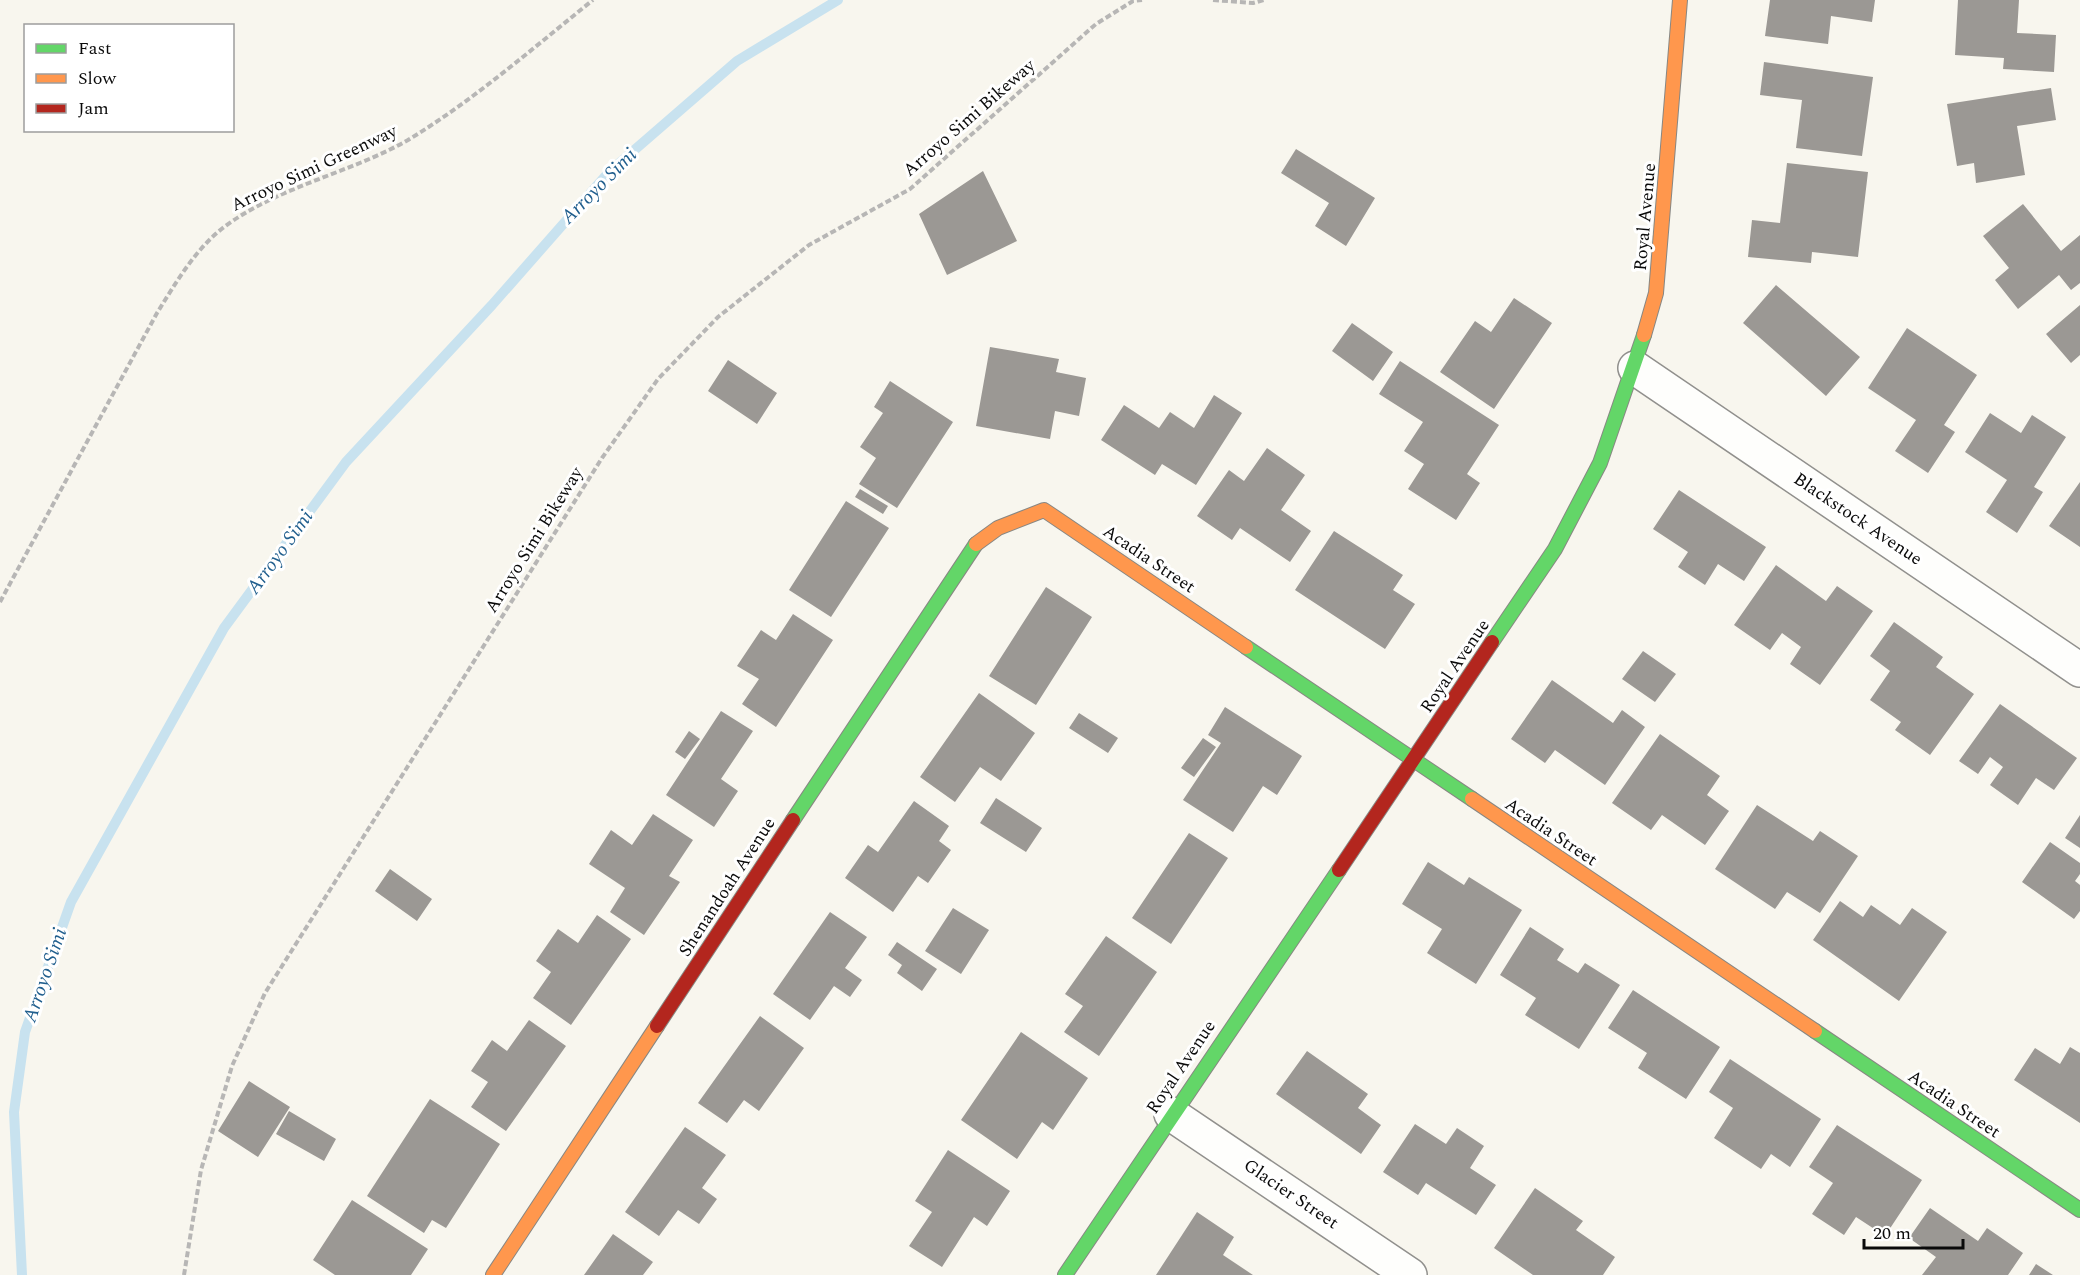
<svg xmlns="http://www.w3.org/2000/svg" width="2080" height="1275" font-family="Spectral,serif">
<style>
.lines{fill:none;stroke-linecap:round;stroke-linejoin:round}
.stream{stroke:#c8e2ef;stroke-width:10}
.building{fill:#9b9894}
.street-casing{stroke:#91908d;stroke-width:36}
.fast-casing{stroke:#888783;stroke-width:16}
.slow-casing{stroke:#888783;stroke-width:16}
.jam-casing{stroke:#888783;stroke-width:16}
.path{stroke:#b7b6b5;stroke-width:4;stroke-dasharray:6 3;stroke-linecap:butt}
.street{stroke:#fefefc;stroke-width:33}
.fast{stroke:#63d668;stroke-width:14}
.slow{stroke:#ff974d;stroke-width:14}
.jam{stroke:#b3261e;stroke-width:14}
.labels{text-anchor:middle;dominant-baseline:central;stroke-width:6;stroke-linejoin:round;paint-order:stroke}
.street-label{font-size:18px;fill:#0a0a0a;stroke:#fff}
.water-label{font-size:20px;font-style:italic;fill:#215f8e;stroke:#fff}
</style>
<rect width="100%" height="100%" fill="#f8f6ee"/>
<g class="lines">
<path class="stream" d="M22,1275L14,1112L25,1032L71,902L224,628L346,462L492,305L609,172L737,61L838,0"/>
</g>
<path class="building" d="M1770,0H1875L1872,22L1831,16L1828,44L1765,36Z
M1958,0H2019L2017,33L2056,35L2054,72L2003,69L2004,58L1955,55Z
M1764,62L1873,77L1862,156L1796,148L1802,100L1760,95Z
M2051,88L2056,120L2017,126L2025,175L1976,183L1974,163L1957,166L1947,104Z
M1296,149L1375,198L1346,246L1315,226L1329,203L1281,173Z
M1787,163L1868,172L1858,257L1812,252L1811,263L1748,257L1752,220L1780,223Z
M983,171L1017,241L947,275L919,214Z
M2023,204L2061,251L2080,235V283L2071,290L2059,275L2018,309L1995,280L2009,268L1983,236Z
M1776,285L1860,357L1826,396L1743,323Z
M1514,298L1552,323L1494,409L1440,372L1475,321L1491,332Z
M2080,305V355L2071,363L2046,334Z
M1352,323L1393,352L1373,381L1332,351Z
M1907,328L1977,375L1944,425L1955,432L1928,473L1895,451L1916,420L1868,388Z
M990,347L1059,359L1056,372L1086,378L1079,416L1055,411L1050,439L976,426Z
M728,360L777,393L757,424L708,391Z
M1400,361L1499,425L1467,474L1480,483L1456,520L1408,489L1424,464L1404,451L1423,422L1379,394Z
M890,381L953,422L897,508L859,484L876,458L860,447L883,413L874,407Z
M1214,395L1242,413L1196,485L1162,464L1155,475L1101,440L1124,405L1159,428L1170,412L1194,428Z
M1990,413L2021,433L2032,415L2066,437L2034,487L2043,492L2017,533L1986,512L2007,480L1965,452Z
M1267,448L1305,475L1281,510L1311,531L1290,562L1240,528L1232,540L1197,516L1229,470L1244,481Z
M2080,482V547L2049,526Z
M860,489L888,506L883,514L855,497Z
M1679,490L1766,547L1744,581L1718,564L1705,585L1678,567L1688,552L1653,529Z
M846,501L889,528L831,617L789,590Z
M1334,531L1403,575L1393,590L1415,604L1385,649L1295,590Z
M1776,565L1826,601L1837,586L1873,611L1820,685L1790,664L1801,647L1782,633L1770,650L1734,625Z
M1046,587L1092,617L1036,705L989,676Z
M793,614L833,640L776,727L742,704L759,679L737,666L761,630L776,640Z
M1894,622L1943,657L1936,667L1974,694L1930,755L1895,730L1901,722L1870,700L1890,671L1870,656Z
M1643,651L1676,674L1655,702L1622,679Z
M1552,680L1613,723L1622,710L1645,727L1605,785L1555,750L1545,763L1511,739Z
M979,693L1035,733L1001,781L980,767L955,802L920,777Z
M2000,704L2077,758L2054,790L2036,778L2018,805L1990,785L2003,767L1990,757L1978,774L1959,761Z
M1225,707L1302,756L1277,795L1263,786L1233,832L1183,800L1221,743L1208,735Z
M721,711L753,731L721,779L738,791L714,827L666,795Z
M1079,713L1118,738L1108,753L1069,728Z
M689,731L700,739L685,759L675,752Z
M1660,734L1720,776L1707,795L1729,811L1705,845L1662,815L1651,830L1612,803Z
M1203,738L1216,747L1194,777L1181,768Z
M996,798L1042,828L1026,852L980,823Z
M914,801L949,826L939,841L951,850L928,883L918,876L893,912L845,878L868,845L878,852Z
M1757,805L1813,841L1820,831L1858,856L1820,913L1787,892L1775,909L1715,869Z
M653,814L693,840L669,876L680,882L644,935L610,912L625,888L589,864L611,830L632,845Z
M2080,815V848L2065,838Z
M1189,833L1228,858L1171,944L1132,918Z
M2050,842L2080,863V874L2075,881L2080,885V911L2074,919L2022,882Z
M1428,862L1464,885L1469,877L1522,910L1476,984L1427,953L1442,929L1402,904Z
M390,869L432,899L417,921L375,891Z
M1840,901L1863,917L1871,905L1900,925L1912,908L1947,932L1899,1001L1813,940Z
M953,908L989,930L961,974L925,951Z
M830,912L867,937L845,968L862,980L850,997L834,986L810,1020L773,994Z
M597,915L631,939L571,1025L533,998L551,972L536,961L558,929L578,943Z
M1530,927L1564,949L1557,960L1578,973L1585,963L1620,985L1579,1049L1525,1015L1536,998L1500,975Z
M1106,936L1157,972L1099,1056L1064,1032L1083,1006L1065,994Z
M897,942L937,969L922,991L897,973L902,965L888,955Z
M1633,990L1720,1047L1686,1099L1638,1068L1647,1053L1608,1028Z
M760,1016L804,1048L759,1111L744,1100L727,1123L698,1103Z
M529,1020L566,1046L506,1131L471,1107L488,1082L471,1071L492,1040L507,1051Z
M1021,1032L1088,1078L1053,1130L1042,1122L1017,1159L961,1120Z
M2070,1047L2080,1053V1123L2014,1080L2035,1048L2060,1064Z
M1307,1051L1368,1094L1358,1108L1381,1125L1361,1154L1276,1094Z
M1730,1059L1821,1119L1790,1167L1771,1154L1761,1169L1714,1138L1733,1108L1709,1092Z
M249,1081L290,1107L258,1157L218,1131Z
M430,1099L500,1144L446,1228L432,1220L424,1233L367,1196Z
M289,1111L336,1139L324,1161L276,1134Z
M1415,1124L1446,1144L1457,1128L1484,1146L1470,1168L1496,1185L1476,1215L1426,1183L1418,1195L1383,1172Z
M1837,1125L1922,1180L1885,1236L1856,1217L1844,1235L1812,1214L1833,1183L1809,1167Z
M685,1127L726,1155L702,1188L717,1199L699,1224L678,1210L659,1236L625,1212Z
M948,1150L1010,1191L987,1226L974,1217L942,1267L909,1246L932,1212L915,1201Z
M1535,1188L1583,1221L1576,1230L1615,1257L1603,1275H1533L1494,1248Z
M352,1200L428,1249L411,1275H335L313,1260Z
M1930,1208L1978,1241L1987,1228L2023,1253L2008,1275H1922L1936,1257L1909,1238Z
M1197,1212L1234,1237L1223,1255L1253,1275H1156Z
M613,1234L653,1262L643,1275H584Z
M2036,1264L2053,1275H2029Z"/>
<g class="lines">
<g class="street-casing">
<path id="street" d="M1635,368L2080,670
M1171,1114L1410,1275"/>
</g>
<g class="fast-casing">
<path id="fast" d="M1492,642L1555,549L1600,463L1644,335
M1246,647L1472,799
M793,820L976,544
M1815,1031L2080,1210
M1065,1275L1339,870"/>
</g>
<g class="slow-casing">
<path id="slow" d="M1644,335L1656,293L1680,0
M976,544L998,528L1044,510L1246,647
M1472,799L1815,1031
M493,1275L657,1026"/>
</g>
<g class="jam-casing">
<path id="jam" d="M1339,870L1492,642
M657,1026L793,820"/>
</g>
<path class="path" d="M1213,0L1253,3L1264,0
M0,602L157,313C177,281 198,244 231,222C285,185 352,172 408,140C474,100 533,48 593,0
M184,1275L201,1170L232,1066L265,993L602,458L658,379L718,317L809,245L910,189L1096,24L1133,1L1142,0"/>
<use href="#street" class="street"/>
<use href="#fast" class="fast"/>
<use href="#slow" class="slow"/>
<use href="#jam" class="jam"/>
</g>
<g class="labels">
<g class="street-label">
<text transform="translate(969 118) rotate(-41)">Arroyo Simi Bikeway</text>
<text transform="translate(314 168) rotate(-25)">Arroyo Simi Greenway</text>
<text transform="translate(1645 217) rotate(-85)">Royal Avenue</text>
<text transform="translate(1858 519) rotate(34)">Blackstock Avenue</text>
<text transform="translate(534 540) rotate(-58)">Arroyo Simi Bikeway</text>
<text transform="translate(1149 559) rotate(34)">Acadia Street</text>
<text transform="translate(1455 666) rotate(-56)">Royal Avenue</text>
<text transform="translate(1551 832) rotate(34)">Acadia Street</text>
<text transform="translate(727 887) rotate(-57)">Shenandoah Avenue</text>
<text transform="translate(1181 1067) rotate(-56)">Royal Avenue</text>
<text transform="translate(1954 1104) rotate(34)">Acadia Street</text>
<text transform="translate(1291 1194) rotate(34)">Glacier Street</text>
</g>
<g class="water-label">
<text transform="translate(599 186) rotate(-45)">Arroyo Simi</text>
<text transform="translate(280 552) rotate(-54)">Arroyo Simi</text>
<text transform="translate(45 975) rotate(-71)">Arroyo Simi</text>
</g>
</g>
<rect x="24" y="24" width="210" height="108" fill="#ffffff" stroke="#9d9d9d" stroke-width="1.5"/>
<rect x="36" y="44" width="30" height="9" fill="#63d668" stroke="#9d9d9d" stroke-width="1.5"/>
<text x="78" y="54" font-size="18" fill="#0a0a0a">Fast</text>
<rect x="36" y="74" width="30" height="9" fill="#ff974d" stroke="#9d9d9d" stroke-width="1.5"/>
<text x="78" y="84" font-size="18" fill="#0a0a0a">Slow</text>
<rect x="36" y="104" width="30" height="9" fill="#b3261e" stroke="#9d9d9d" stroke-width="1.5"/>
<text x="78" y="114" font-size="18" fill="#0a0a0a">Jam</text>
<path d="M1864 1239v9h99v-9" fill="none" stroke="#0a0a0a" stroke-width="3"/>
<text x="1873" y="1239" font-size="18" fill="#0a0a0a" stroke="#ffffff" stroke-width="4.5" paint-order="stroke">20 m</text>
</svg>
